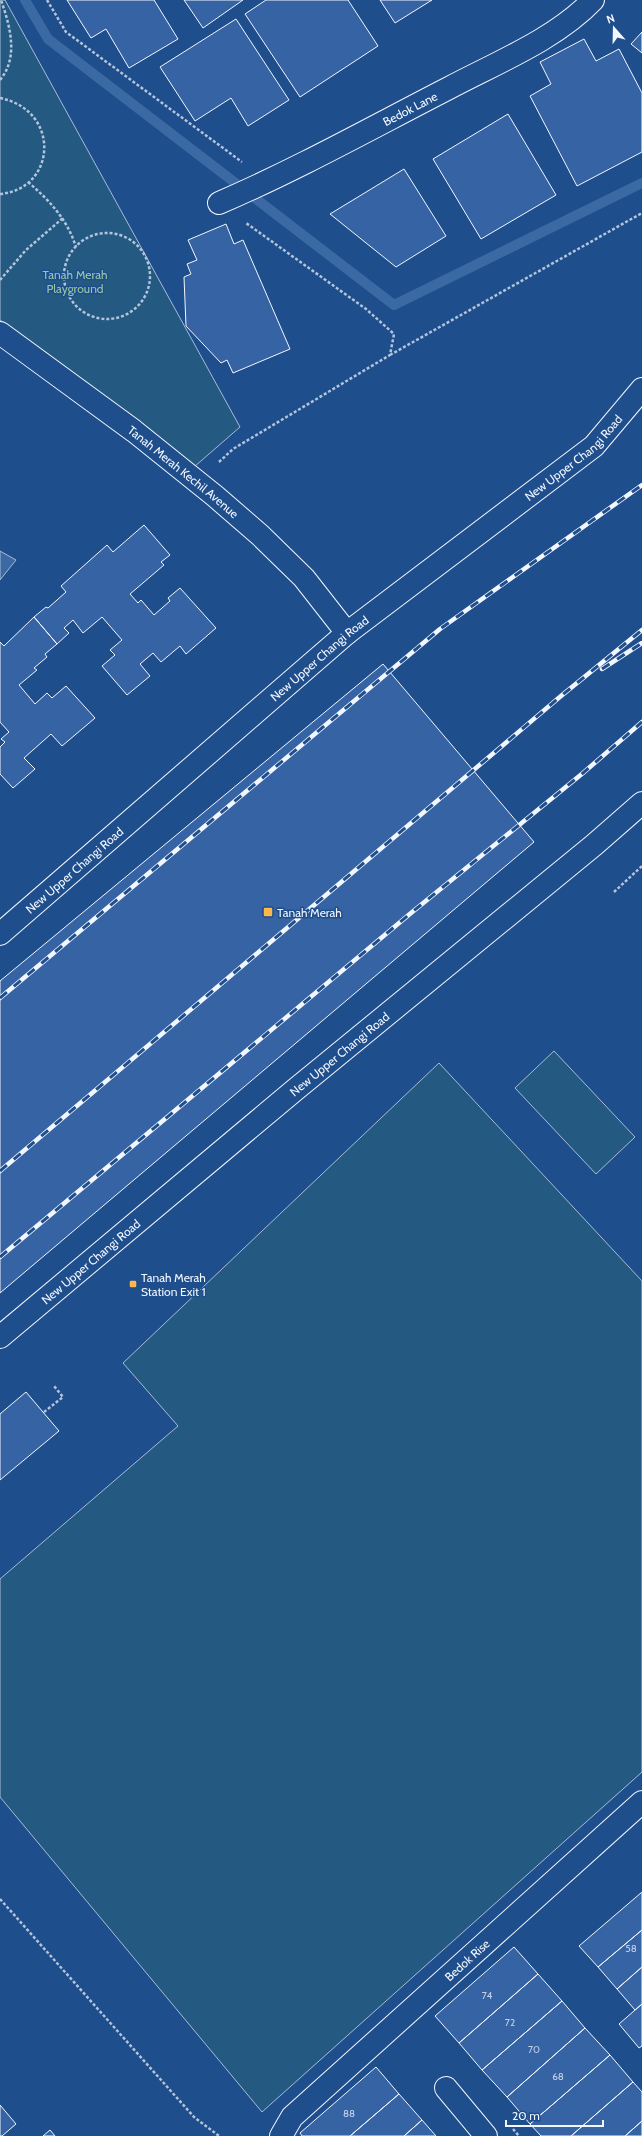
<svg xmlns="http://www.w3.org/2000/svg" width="642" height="2136" font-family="Cabin,sans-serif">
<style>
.green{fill:#245a82;stroke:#a8bbd7}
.water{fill:#3b69a3;stroke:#a8bbd7}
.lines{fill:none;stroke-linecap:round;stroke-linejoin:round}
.stream{stroke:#3b69a3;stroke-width:10}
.building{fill:#3563a3;stroke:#f2f6ff}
.street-casing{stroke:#f2f6ff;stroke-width:24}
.primary-casing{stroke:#f2f6ff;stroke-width:24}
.path{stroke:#b3c4dc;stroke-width:2.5;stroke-dasharray:3 2;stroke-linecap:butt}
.street{stroke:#1f4e8c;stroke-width:22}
.primary{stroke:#1f4e8c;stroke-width:22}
.rail-casing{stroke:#f2f6ff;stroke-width:4.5}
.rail{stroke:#1f4e8c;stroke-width:3;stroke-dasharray:9;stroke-linecap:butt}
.poi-dot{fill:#ffb74d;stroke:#1f4e8c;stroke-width:1.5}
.labels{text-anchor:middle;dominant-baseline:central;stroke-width:3;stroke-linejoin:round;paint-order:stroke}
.number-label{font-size:10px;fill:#c3d1e8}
.street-label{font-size:12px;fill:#f2f6ff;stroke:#1f4e8c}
.park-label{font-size:12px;fill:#97c8a6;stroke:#1f4e8c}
.poi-label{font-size:12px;fill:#f2f6ff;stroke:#1f4e8c;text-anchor:start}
</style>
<rect width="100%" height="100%" fill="#1f4e8c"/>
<path class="green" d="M0,0H5L240,427L194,467L41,349L0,320Z
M554,1051L635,1137L596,1174L515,1088Z
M439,1063L642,1281V1772L262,2112L0,1797V1579L178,1426L123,1363Z"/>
<path class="water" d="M0,551L16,560L0,580Z"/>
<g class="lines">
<path class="stream" d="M25,0L48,39L394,305L642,183"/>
</g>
<path class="building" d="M67,0H154L178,39L129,68L106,29L91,38Z
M184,0H243L203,28Z
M266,0H348L378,46L300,97L245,14Z
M380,0H432L395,23Z
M236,19L289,100L248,126L231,98L195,121L160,67Z
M642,32V53L631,44Z
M584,39L596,61L619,49L642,93V152L577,186L530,96L551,84L540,62Z
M508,114L556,195L481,239L433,159Z
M404,169L446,236L396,267L330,214Z
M226,224L234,244L243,240L290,349L233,373L227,360L221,363L186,326L184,277L191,274L187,264L197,260L188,240Z
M144,525L170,555L161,562L164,565L130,594L138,603L141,600L154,615L170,601L168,598L180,588L216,628L186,654L180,646L161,662L153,653L140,664L150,676L127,695L102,666L115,655L110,650L122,640L102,617L83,633L73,620L64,628L69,633L57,644L34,617L46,607L48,608L66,592L61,586L107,545L113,552Z
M34,617L57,644L45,654L47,657L34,668L37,670L19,685L35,704L47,693L52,698L66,686L95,718L62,746L51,734L24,758L35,769L13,788L0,774V747L5,742L1,739L9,732L0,722V642L4,646Z
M383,664L534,842L0,1293V981Z
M26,1392L59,1431L0,1480V1414Z
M642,1892V1930L598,1967L579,1946Z
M642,1930V1967L617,1989L598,1967Z
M514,1947L538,1974L459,2043L435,2016Z
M642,1967V2004L635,2010L617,1989Z
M538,1974L562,2001L482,2070L459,2043Z
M562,2001L585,2028L507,2097L482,2070Z
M642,2004V2046L639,2048L619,2024Z
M585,2028L610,2055L530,2124L507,2097Z
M610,2055L633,2082L571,2136H541L530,2124Z
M376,2067L399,2094L350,2136H302L300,2133Z
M633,2082L642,2092V2121L625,2136H571Z
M399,2094L422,2120L404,2136H350Z
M0,2105L16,2124L2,2136H0Z
M422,2120L436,2136H404Z
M642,2121V2136H625Z
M50,2130L55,2136H43Z"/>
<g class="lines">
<g class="street-casing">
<g id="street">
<path id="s1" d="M219,203C298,169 373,127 449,88C496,63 556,39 593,0"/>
<path id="s2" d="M0,333L134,431L215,496L260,535L304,578L347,633"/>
<path d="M446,2088L486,2136"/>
<path id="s3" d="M281,2136L292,2117L642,1802"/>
</g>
</g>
<g class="primary-casing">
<g id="primary">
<path id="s4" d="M0,934L347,633L594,446L642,389"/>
<path id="s5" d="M0,1337L296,1089L594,845L642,803"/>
</g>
</g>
<path class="path" d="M47,0L66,32L242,162
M0,80C19,57 10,26 1,0
M0,98C61,110 57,189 0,194
M28,182C50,201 67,219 76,247
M64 276a43 43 0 1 1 86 0a43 43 0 1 1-86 0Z
M0,280L26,250L63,218
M390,355L642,213
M219,462L233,449L390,355L394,334L366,309L246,223
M614,892L642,866
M44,1412L63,1397L54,1386
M0,1899L194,2117L219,2136
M513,2129L519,2136"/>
<use href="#street" class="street"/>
<use href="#primary" class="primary"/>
<g class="rail-casing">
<path id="rail" d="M602,669L642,643
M0,998L440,629L642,485
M0,1171L561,696L642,630
M0,1257L411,913L583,773L642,722"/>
</g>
<use href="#rail" class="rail"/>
</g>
<g class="poi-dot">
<rect x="263" y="907" width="10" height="10" rx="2"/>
<rect x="129" y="1280" width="8" height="8" rx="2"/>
</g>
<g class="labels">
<g class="number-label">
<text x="631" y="1948">58</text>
<text x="487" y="1995">74</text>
<text x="510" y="2022">72</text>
<text x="534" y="2049">70</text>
<text x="558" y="2076">68</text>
<text x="349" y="2113">88</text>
</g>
<g class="street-label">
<text stroke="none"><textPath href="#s1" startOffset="213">Bedok Lane</textPath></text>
<text stroke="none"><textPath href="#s4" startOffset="746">New Upper Changi Road</textPath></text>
<text stroke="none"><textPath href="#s2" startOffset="230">Tanah Merah Kechil Avenue</textPath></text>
<text stroke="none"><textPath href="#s4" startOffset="422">New Upper Changi Road</textPath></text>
<text stroke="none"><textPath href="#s4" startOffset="98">New Upper Changi Road</textPath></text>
<text stroke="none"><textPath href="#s5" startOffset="442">New Upper Changi Road</textPath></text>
<text stroke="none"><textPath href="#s5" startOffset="118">New Upper Changi Road</textPath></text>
<text stroke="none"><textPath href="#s3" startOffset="257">Bedok Rise</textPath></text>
</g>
<g class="park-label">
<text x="75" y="274">Tanah Merah<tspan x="75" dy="14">Playground</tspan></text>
</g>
<g class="poi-label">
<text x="277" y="912">Tanah Merah</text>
<text x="141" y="1277">Tanah Merah<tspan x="141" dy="14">Station Exit 1</tspan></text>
</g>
</g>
<g transform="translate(614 28) rotate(340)" stroke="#1f4e8c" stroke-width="3" paint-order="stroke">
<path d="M0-3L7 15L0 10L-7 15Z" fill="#f2f6ff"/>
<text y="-6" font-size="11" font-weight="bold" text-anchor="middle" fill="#f2f6ff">N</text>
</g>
<path d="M506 2120v6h97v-6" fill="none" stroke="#f2f6ff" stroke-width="2"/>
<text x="512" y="2120" font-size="12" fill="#f2f6ff" stroke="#1f4e8c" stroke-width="3" paint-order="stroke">20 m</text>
</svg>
